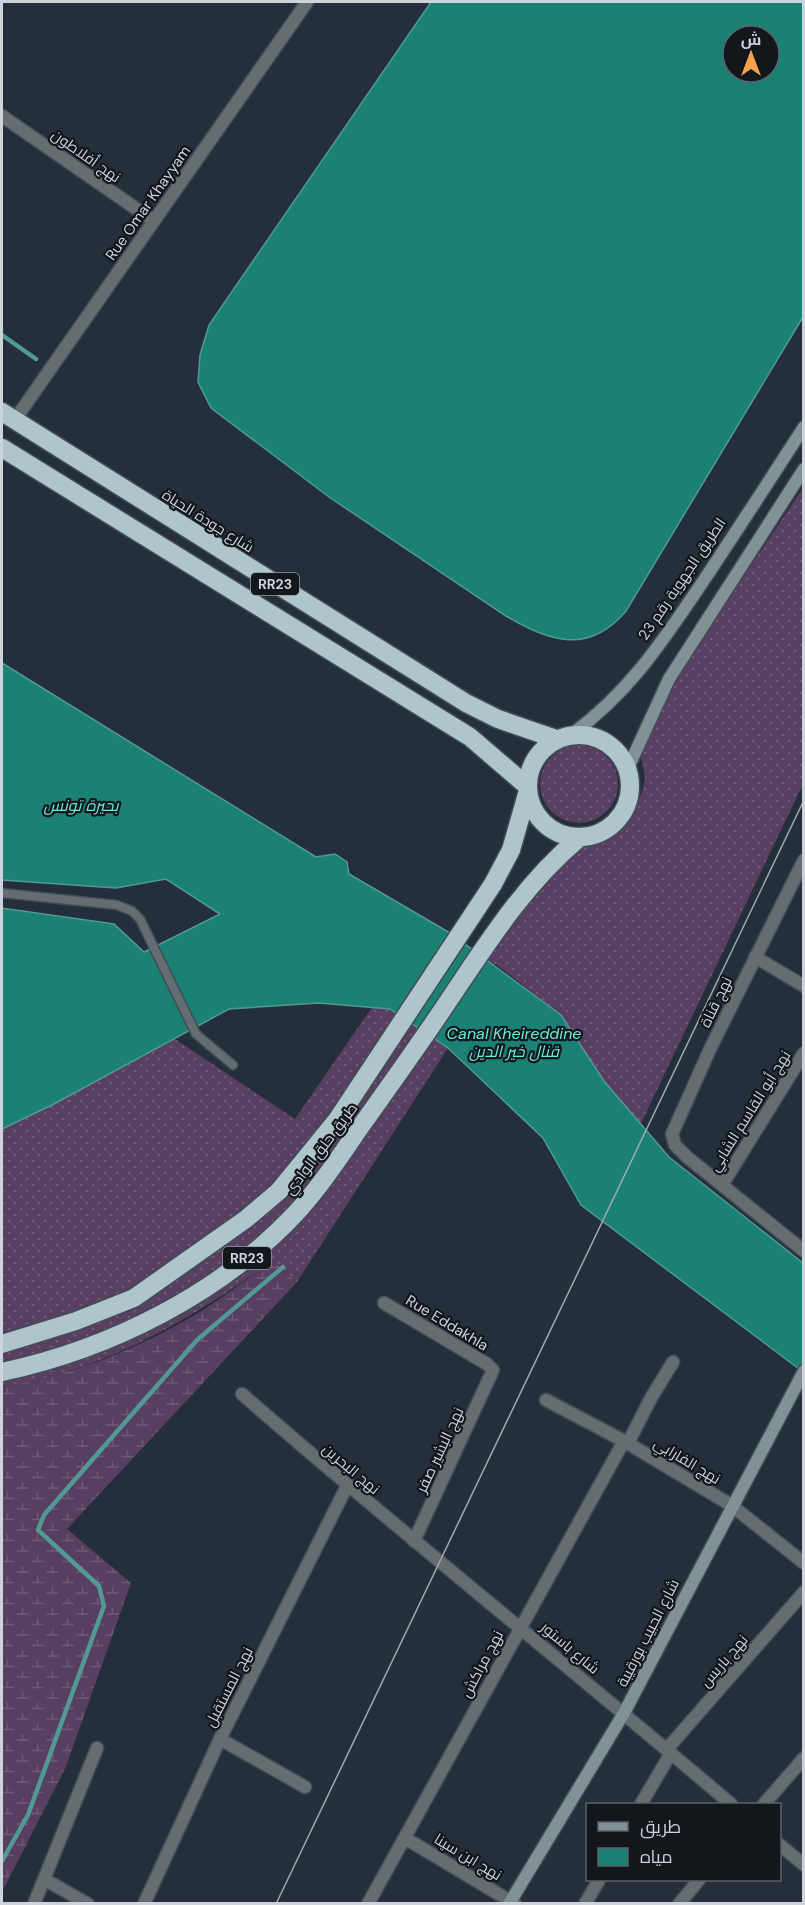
<svg xmlns="http://www.w3.org/2000/svg" width="805" height="1905" font-family="'DM Sans',Cairo,sans-serif">
<style>
.grass{fill:url(#grass-dots)}
.wetland{fill:url(#wetland-marsh)}
.water{fill:#1b8175;stroke:#509a93;stroke-width:1.5;fill-rule:evenodd}
.lines{fill:none;stroke-linecap:round;stroke-linejoin:round}
.stream{stroke:#509a93;stroke-width:4.5}
.lane-casing{stroke:#424d58;stroke-width:11}
.street-casing{stroke:#424d58;stroke-width:15}
.secondary-casing{stroke:#424d58;stroke-width:15}
.highway-casing{stroke:#424d58;stroke-width:21}
.lane{stroke:#646d70;stroke-width:8}
.street{stroke:#646d70;stroke-width:12}
.secondary{stroke:#829195;stroke-width:12}
.highway{stroke:#aec5cb;stroke-width:18}
.tram{stroke:#a0a8b0;stroke-width:1.5}
.labels{text-anchor:middle;dominant-baseline:central;stroke-width:4.5;stroke-linejoin:round;paint-order:stroke}
.shield{fill:#12171c;stroke:#949ba1;stroke-width:1.5}
.shield-label{font-size:14px;font-weight:bold;fill:#ccd3da}
.street-label{font-size:15px;fill:#ccd3da;stroke:#12171c}
.water-label{font-size:16px;font-style:italic;fill:#69eedb;stroke:#12171c}
</style>
<defs>
<pattern id="grass-dots" width="8" height="8" patternUnits="userSpaceOnUse" patternTransform="scale(1.5)"><rect width="8" height="8" fill="#583e60"/><path d="M2 2h.1M6 6h.1" fill="none" stroke="#6f5976" stroke-width="1.8" stroke-linecap="round"/></pattern>
<pattern id="wetland-marsh" width="20" height="14" patternUnits="userSpaceOnUse" patternTransform="scale(1.5)"><rect width="20" height="14" fill="#583e60"/><path d="M1 5h8M5 5V1M11 12h8M15 12V8" fill="none" stroke="#6f5976"/></pattern>
</defs>
<rect width="100%" height="100%" fill="#242f3b"/>
<path class="grass" d="M803,488V784L637,1132L561,1015L497,965L485,959L517,913L582,846L598,843L618,832L631,815L642,792L645,777L641,757L659,703Z
M540 784a39 39 0 1 1 78 0a39 39 0 1 1-78 0Z
M377,1000L448,1048L297,1282L273,1261C187,1321 107,1370 2,1387V1129L54,1104L175,1039L295,1119Z"/>
<path class="wetland" d="M273,1261L297,1282L67,1529L131,1583L65,1769L2,1892V1387C74,1375 144,1347 206,1308C229,1293 251,1276 273,1261Z"/>
<path class="water" d="M431,2H803V317L626,611C589,655 549,642 506,616L329,497L211,408L198,382L200,355L209,325ZM733,36H769V72H733Z
M2,663L316,857L335,854L347,862L349,874L450,933L561,1015L604,1081L669,1157L803,1263V1372L581,1205L543,1138L448,1048L390,1009L319,1003L229,1009L54,1104L2,1129V908L114,924L144,952L220,914L166,879L116,888L2,880Z"/>
<g class="lines">
<path class="stream" d="M2,335L36,359
M2,1861L28,1815L104,1606L99,1586L38,1530L44,1515L197,1340L283,1267"/>
<g class="lane-casing">
<path id="lane" d="M2,893L117,905L132,911L140,919L196,1034L233,1065"/>
</g>
<g class="street-casing">
<path id="street" d="M2,116L154,221
M14,421L307,2
M804,860L711,1047L672,1134L675,1145L687,1157L804,1251
M755,957L804,986
M722,1185L804,1053
M384,1303L487,1364L493,1370L414,1541
M242,1394C402,1534 569,1666 731,1804
M546,1400L624,1441L731,1505L804,1563
M628,1443L651,1398L673,1362
M220,1739L305,1787
M667,1749L804,1592
M641,1804L671,1753
M764,1804L804,1758
M405,1838L515,1904
M780,1845L804,1865
M44,1879L88,1904
M34,1904L97,1748
M144,1904L220,1739L347,1486
M368,1904L624,1441
M585,1904L599,1880
M679,1904L699,1880"/>
</g>
<g class="secondary-casing">
<path id="secondary" d="M572,734C631,691 664,639 704,580C738,529 771,478 804,427
M628,768L669,679L804,469
M509,1904L624,1713L804,1371"/>
</g>
<g class="highway-casing">
<path id="highway" d="M2,412L466,703L498,719L556,739
M2,448L470,737L527,786
M528 786a51 51 0 1 1 102 0a51 51 0 1 1-102 0Z
M2,1344L76,1321L134,1298L246,1219L279,1191L337,1120L493,884L511,850L527,794
M2,1372C110,1349 220,1294 296,1213C320,1187 341,1155 361,1126C390,1085 419,1045 447,1003C486,945 524,884 579,838"/>
</g>
<use href="#lane" class="lane"/>
<use href="#street" class="street"/>
<use href="#secondary" class="secondary"/>
<use href="#highway" class="highway"/>
<path class="tram" d="M276,1904L804,800"/>
</g>
<g class="labels">
<g class="shield">
<rect x="251" y="573" width="48" height="22" rx="4.5"/>
<rect x="223" y="1247" width="48" height="22" rx="4.5"/>
</g>
<g class="shield-label">
<text x="275" y="584">RR23</text>
<text x="247" y="1258">RR23</text>
</g>
<g class="street-label">
<text transform="translate(86 156) rotate(35)">نهج أفلاطون</text>
<text transform="translate(148 203) rotate(-55)">Rue Omar Khayyam</text>
<text transform="translate(208 521) rotate(32)">شارع جودة الحياة</text>
<text transform="translate(682 579) rotate(-56)">الطريق الجهوية رقم 23</text>
<text transform="translate(716 1002) rotate(-64)">نهج قناة</text>
<text transform="translate(750 1111) rotate(-58)">نهج أبو القاسم الشابي</text>
<text transform="translate(321 1149) rotate(-53)">طريق حلق الوادي</text>
<text transform="translate(447 1323) rotate(31)">Rue Eddakhla</text>
<text transform="translate(440 1450) rotate(-65)">نهج البشير صفر</text>
<text transform="translate(687 1461) rotate(31)">نهج الفارابي</text>
<text transform="translate(351 1469) rotate(40)">نهج البحرين</text>
<text transform="translate(648 1633) rotate(-63)">شارع الحبيب بورقيبة</text>
<text transform="translate(570 1648) rotate(40)">شارع باستور</text>
<text transform="translate(724 1661) rotate(-49)">نهج باريس</text>
<text transform="translate(482 1664) rotate(-62)">نهج مراكش</text>
<text transform="translate(229 1687) rotate(-63)">نهج المستقبل</text>
<text transform="translate(468 1857) rotate(31)">نهج ابن سينا</text>
</g>
<g class="water-label">
<text x="81" y="805">بحيرة تونس</text>
<text x="514" y="1033">Canal Kheireddine<tspan x="514" dy="18">قنال خير الدين</tspan></text>
</g>
</g>
<rect width="805" height="1905" fill="none" stroke="#ccd3da" stroke-width="6"/>
<rect x="586" y="1803" width="195" height="78" fill="#12171c" stroke="#5c6268" stroke-width="1.5"/>
<rect x="598" y="1822" width="30" height="9" fill="#829195" stroke="#5c6268" stroke-width="1.5"/>
<text x="640" y="1833" font-size="18" fill="#ccd3da">طريق</text>
<rect x="598" y="1848" width="30" height="18" fill="#1b8175" stroke="#5c6268" stroke-width="1.5"/>
<text x="640" y="1863" font-size="18" fill="#ccd3da">مياه</text>
<g transform="translate(751 54)"><circle r="28" fill="#12171c" stroke="#5c6268" stroke-width="1.5"/>
<path d="M0-4.5L10 22L0 15L-10 22Z" fill="#f9a04c"/>
<text y="-9" font-size="16" font-weight="bold" text-anchor="middle" fill="#ccd3da">ش</text>
</g>
</svg>
